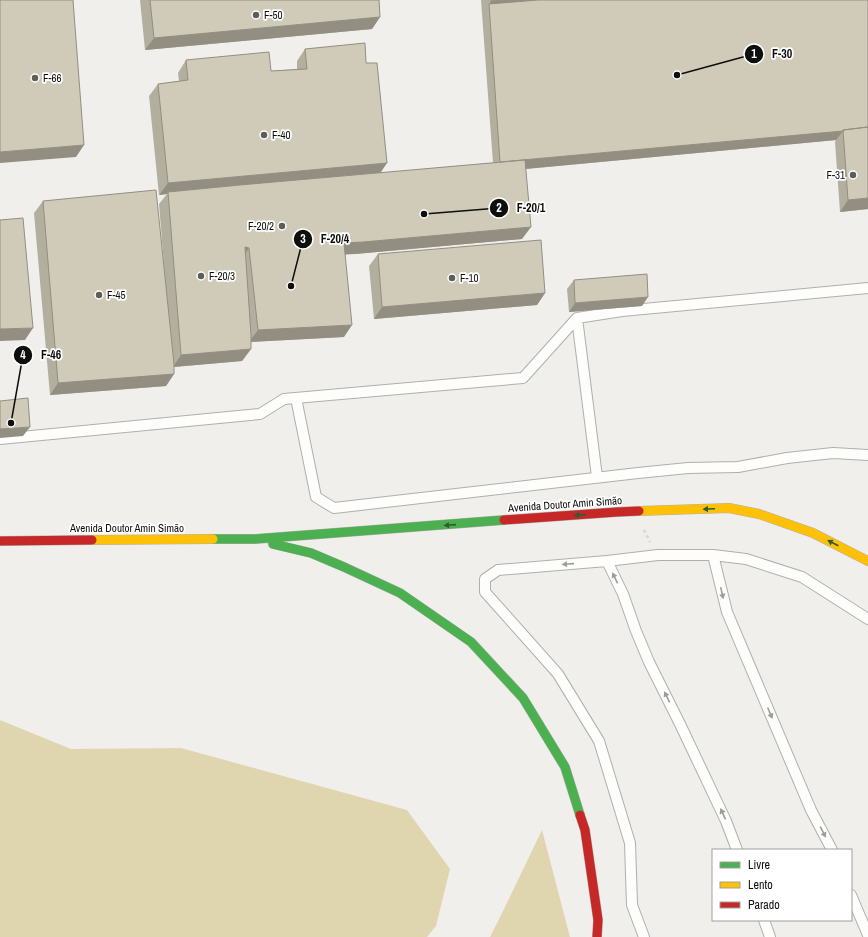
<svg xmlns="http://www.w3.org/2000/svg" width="868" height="937" font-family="'Archivo Narrow',sans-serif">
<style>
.green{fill:#dfd6b0}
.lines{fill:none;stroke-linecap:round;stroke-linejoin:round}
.lane-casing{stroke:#afafad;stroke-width:12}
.fast-casing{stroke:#afafad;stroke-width:10}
.slow-casing{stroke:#afafad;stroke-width:10}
.jam-casing{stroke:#afafad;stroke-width:10}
.path{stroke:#d6d6d6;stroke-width:2.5;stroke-dasharray:3 3;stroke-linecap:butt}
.lane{stroke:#fdfdfc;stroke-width:10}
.fast{stroke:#4caf50;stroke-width:9}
.slow{stroke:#ffc107;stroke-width:9}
.jam{stroke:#c62828;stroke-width:9}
.wall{fill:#b3af9e}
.shaded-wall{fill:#928e81}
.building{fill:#d0cbb8;stroke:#928e81}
.oneway{fill:#2d5e2e}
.oneway2{fill:#9d9d9c}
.poi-dot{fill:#5d5d5a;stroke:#fff;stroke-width:1.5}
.labels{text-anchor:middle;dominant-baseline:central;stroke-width:3.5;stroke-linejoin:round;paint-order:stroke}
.poi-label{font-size:11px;fill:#0e0e0c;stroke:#fff;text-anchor:start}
.street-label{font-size:11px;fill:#0e0e0c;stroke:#fff}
.leader{fill:none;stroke:#0e0e0c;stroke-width:1.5}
.callout-dot{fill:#0e0e0c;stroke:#fff;stroke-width:1.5}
.mark-label{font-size:12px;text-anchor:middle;font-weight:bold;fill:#fff}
.callout-label{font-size:12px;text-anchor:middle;font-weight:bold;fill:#0e0e0c;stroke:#fff;stroke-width:3.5;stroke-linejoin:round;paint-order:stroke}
</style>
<rect width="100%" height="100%" fill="#f0efec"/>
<path class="green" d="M0,720L71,749L181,748L407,810L450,869L436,926L427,937H0Z
M542,830L570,937H490L505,907Z"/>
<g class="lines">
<g class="lane-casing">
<path id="lane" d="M577,318L597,477
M296,398L316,497L334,508L638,473L688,468L738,467L787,458L833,453L868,455
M0,439L260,414L284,399L523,378L577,318L622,311L868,288
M713,555L727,612L811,810L832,850
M607,561L623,594L636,631L649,662L680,724L726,821L737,850
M851,895L868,935
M764,920L770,937
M644,937L632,905L630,843L599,741L558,674L485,592V579L498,570L607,561L658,555H713L746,559L802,577L868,619"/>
</g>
<g class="fast-casing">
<path id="fast" d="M213,539H255L504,520
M273,544L311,553L344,567L400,593L471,642L523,698L565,767L580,815"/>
</g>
<g class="slow-casing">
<path id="slow" d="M639,511L729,508L759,514L813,533L868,561
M92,540L213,539"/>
</g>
<g class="jam-casing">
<path id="jam" d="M504,520L617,512L639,511
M0,541L92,540
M580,815L585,830L598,920L597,937"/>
</g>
<path class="path" d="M644,530L650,542"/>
<use href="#lane" class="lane"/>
<use href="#fast" class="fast"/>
<use href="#slow" class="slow"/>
<use href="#jam" class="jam"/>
</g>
<path class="wall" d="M140,0H379L380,17L372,29L145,50Z
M481,0H868V209L840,212L835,142L836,140L526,169L522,239L355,254H345L344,337L251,342V349L242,361L174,367V374L166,386L50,395L34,213L43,201L166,290L159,204L167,194L159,195L149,96L158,84L179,81L178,73L186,60L271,71L297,69V61L305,49L366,63L380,173L493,163Z
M378,254L545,293L537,305L374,319L369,266Z
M574,280L642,306L569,312L567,289Z"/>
<path class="shaded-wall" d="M505,0H638L489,4L491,1Z
M380,17L372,29L145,50L154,38Z
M843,131L836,140L493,172L500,162Z
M84,145L76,157L0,163V152Z
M387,163L379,175L168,192L167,194L159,195L168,183Z
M868,198V209L840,212L848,200Z
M531,227L522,239L355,254L336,255L344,243Z
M245,247L249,248L241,260Z
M545,293L537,305L374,319L382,307Z
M648,297L642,306L569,312L575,303Z
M352,325L344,337L249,342L258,330Z
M33,328L25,340L0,341V329Z
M251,349L242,361L173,367L181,355Z
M174,374L166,386L50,395L58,383Z
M30,427L23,436L0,438V429Z"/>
<path class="building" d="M0,0H73L84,145L0,152Z
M150,0H379L380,17L154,38Z
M491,0H505L491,1Z
M538,0H868V127L843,130V131L500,162L489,4Z
M365,43L366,63H377L387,163L168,183L158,84L188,80L186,60L269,52L271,71L307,69L305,49Z
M868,127V198L848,200L843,130Z
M525,160L531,227L363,242L344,243L352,325L258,330L249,248L245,247L251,335V349L181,355L168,192L240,185Z
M156,190L174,364V374L58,383L43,201Z
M23,218L33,328L0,329V220Z
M541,240L545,293L382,307L378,254Z
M647,274L648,297L575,303L574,280Z
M28,398L30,427L0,429V401Z"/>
<defs><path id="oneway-solid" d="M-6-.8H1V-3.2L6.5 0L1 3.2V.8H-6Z"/></defs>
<g class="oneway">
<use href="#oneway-solid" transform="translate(709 509) rotate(178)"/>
<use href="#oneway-solid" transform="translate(580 515) rotate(176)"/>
<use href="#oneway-solid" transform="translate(450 525) rotate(176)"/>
<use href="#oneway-solid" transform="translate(833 543) rotate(-153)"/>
</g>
<g class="oneway2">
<use href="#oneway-solid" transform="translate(568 564) rotate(176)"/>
<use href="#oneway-solid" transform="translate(615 578) rotate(-116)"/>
<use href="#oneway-solid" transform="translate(722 593) rotate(77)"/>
<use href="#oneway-solid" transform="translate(667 697) rotate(-116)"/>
<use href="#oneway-solid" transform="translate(770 713) rotate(67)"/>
<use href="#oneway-solid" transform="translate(723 814) rotate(-115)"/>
<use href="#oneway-solid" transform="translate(823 832) rotate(63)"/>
</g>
<g class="poi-dot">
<circle cx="256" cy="15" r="4"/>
<circle cx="35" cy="78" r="4"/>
<circle cx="264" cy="135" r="4"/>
<circle cx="853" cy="175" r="4"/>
<circle cx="282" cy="226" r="4"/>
<circle cx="201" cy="276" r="4"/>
<circle cx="452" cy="278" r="4"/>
<circle cx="99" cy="295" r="4"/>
</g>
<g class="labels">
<g class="poi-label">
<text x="264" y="15">F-50</text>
<text x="43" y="78">F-66</text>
<text x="272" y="135">F-40</text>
<text x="845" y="175" text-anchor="end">F-31</text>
<text x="274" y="226" text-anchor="end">F-20/2</text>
<text x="209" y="276">F-20/3</text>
<text x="460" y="278">F-10</text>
<text x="107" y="295">F-45</text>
</g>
<g class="street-label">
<text transform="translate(565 504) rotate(-4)">Avenida Doutor Amin Simão</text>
<text x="127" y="528">Avenida Doutor Amin Simão</text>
</g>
</g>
<path class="leader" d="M677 75L754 54M424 214L499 208M291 286L303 239M11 423L23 355"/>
<g class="callout-dot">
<circle cx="677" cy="75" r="4"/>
<circle cx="424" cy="214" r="4"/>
<circle cx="291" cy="286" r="4"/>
<circle cx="11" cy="423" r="4"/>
<circle cx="754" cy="54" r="10"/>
<circle cx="499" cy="208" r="10"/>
<circle cx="303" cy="239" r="10"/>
<circle cx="23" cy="355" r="10"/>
</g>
<g class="mark-label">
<text x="754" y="58">1</text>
<text x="499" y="212">2</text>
<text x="303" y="243">3</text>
<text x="23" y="359">4</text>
</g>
<g class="callout-label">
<text x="782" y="58">F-30</text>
<text x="531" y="212">F-20/1</text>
<text x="335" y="243">F-20/4</text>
<text x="51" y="359">F-46</text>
</g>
<rect x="712" y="849" width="140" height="72" fill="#ffffff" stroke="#9f9f9e"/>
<rect x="720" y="862" width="20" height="6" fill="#4caf50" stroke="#9f9f9e"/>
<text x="748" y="869" font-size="12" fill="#0e0e0c">Livre</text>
<rect x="720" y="882" width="20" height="6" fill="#ffc107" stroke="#9f9f9e"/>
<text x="748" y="889" font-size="12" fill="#0e0e0c">Lento</text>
<rect x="720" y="902" width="20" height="6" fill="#c62828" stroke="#9f9f9e"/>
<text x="748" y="909" font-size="12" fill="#0e0e0c">Parado</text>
</svg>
